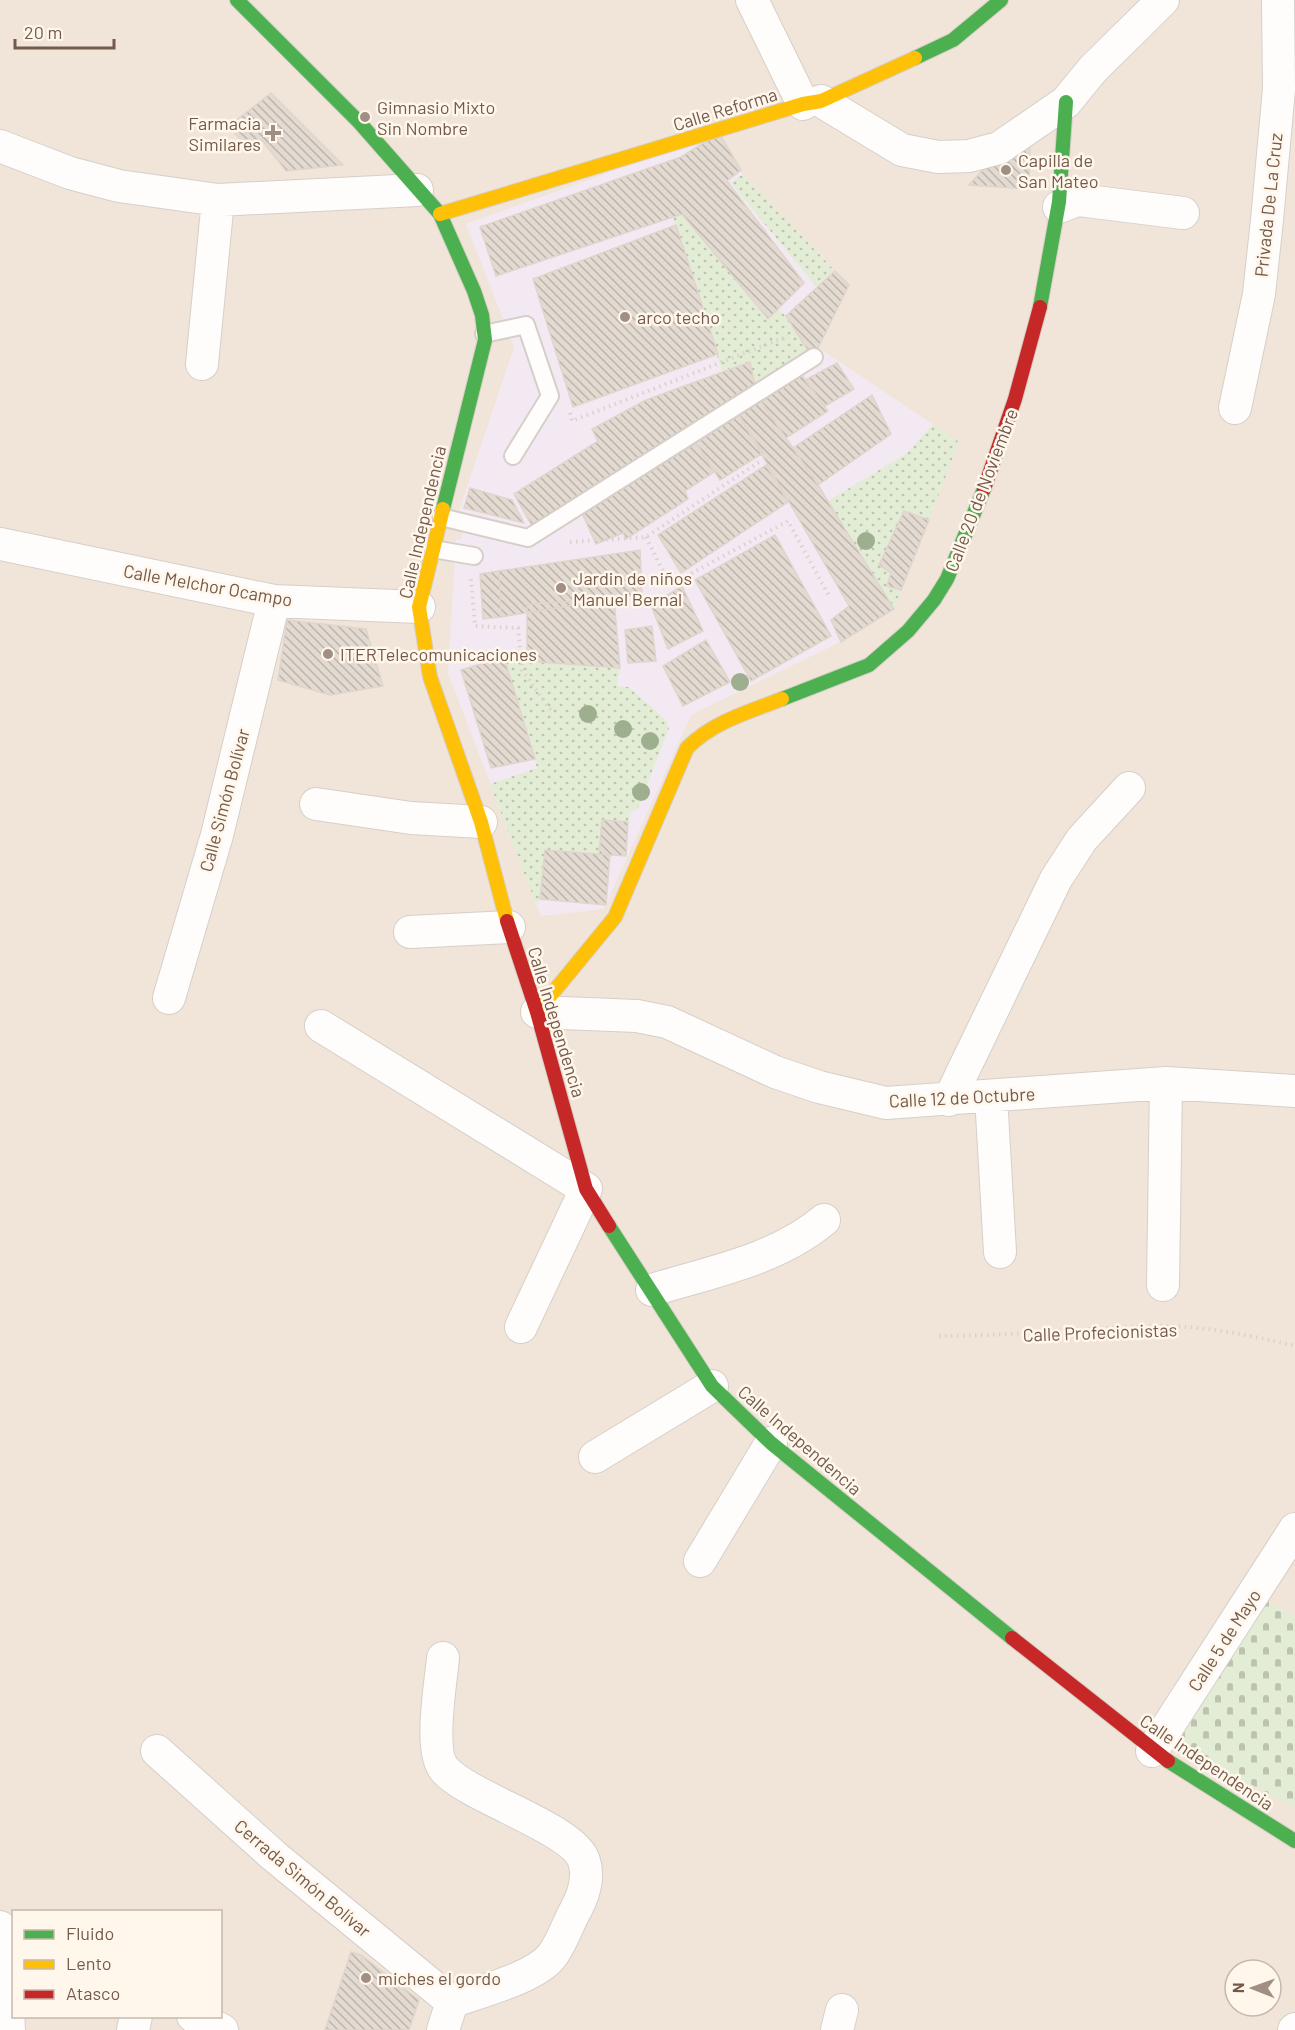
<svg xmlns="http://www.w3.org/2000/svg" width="1295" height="2030" font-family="Barlow,sans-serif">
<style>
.residential{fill:#f0e5d8;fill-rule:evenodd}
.education{fill:#f3e9f2}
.green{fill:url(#green-dots)}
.cemetery{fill:url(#cemetery-stones)}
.building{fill:url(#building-back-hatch);stroke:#e0d5cd;stroke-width:1.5}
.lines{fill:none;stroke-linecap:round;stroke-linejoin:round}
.lane-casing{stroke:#d6cfc9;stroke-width:20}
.street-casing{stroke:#d6cfc9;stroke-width:34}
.fast-casing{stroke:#d6cec6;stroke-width:16}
.slow-casing{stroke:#d6cec6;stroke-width:16}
.jam-casing{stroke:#d6cec6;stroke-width:16}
.path{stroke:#d9d2ce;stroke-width:4;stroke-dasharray:1.5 4.5;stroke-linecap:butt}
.lane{stroke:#fefdfc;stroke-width:16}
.street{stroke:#fefdfc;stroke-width:32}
.fast{stroke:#4caf50;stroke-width:14}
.slow{stroke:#ffc107;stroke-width:14}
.jam{stroke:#c62828;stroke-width:14}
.tree{fill:#9daf8e}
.poi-dot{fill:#a28f83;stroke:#fff7ec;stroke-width:2}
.labels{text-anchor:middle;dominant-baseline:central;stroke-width:5;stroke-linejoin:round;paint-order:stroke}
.poi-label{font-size:18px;fill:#745a4b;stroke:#fff7ec;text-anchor:start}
.street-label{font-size:18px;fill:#745a4b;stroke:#fff7ec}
</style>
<defs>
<pattern id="green-dots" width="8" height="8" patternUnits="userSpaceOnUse" patternTransform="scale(1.5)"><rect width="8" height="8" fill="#e3edd5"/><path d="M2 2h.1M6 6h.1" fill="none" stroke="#bdc3af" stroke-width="1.8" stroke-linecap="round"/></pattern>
<pattern id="cemetery-stones" width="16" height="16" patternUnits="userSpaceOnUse" patternTransform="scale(1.5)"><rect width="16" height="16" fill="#e3edd5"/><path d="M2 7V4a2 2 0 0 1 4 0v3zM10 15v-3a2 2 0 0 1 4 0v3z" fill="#bdc3af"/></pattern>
<pattern id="building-back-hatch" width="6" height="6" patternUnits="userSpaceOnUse" patternTransform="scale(1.5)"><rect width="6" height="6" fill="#e3dad2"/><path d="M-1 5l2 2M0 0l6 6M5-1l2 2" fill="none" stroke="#bdb4ac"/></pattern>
</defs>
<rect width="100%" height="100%" fill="#f7f2ea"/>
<path class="residential" d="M0,0H1295V2030H0ZM14,1912H220V2016H14ZM1235,1970H1271V2006H1235Z"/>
<path class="education" d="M719,133L745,178L849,285L819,348L959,442L894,609L838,643L691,715L604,909L541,916L448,673L456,539L461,540L467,514L459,511L514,347L466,224Z"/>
<path class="green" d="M743,174L835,271L817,288L731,183Z
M682,214L768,319L778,309L786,316L810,354L756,389L750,362L722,371L673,217Z
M933,424L959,442L929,520L904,511L879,564L891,573L887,586L901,590L894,609L828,501L907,453Z
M504,657L620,668L617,686L629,687L667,721L669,728L638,808L630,813L628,822L602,821L599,854L545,850L540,899L536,904L490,784L537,768Z"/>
<path class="cemetery" d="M1256,1595L1295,1616V1808L1176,1744Z"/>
<path class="building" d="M271,93L343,165L286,171L262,140L249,150L229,126Z
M719,133L741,170L727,181L804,283L768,319L682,214L496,276L480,227L681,157Z
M1030,145L1029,189L969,185L987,165Z
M676,225L718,354L573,407L533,279Z
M835,271L849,285L818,348L810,354L786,316Z
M750,362L755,385L532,526L514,494L598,441L592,429L646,400Z
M837,363L854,389L825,406L805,380Z
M801,374L828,411L786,438L760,400Z
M872,395L891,434L818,485L793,448Z
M760,400L818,485L894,609L841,642L831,620L849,606L739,415Z
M739,415L763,453L720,480L696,443Z
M696,443L714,472L685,491L688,499L626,539L623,533L596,544L582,513Z
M766,465L788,502L681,573L658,535Z
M470,488L512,500L524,523L464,508Z
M904,511L929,520L901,590L887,586L891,573L879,565Z
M775,535L831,636L751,681L695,580Z
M640,550L642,594L501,617L499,571Z
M499,571L501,617L483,619L480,574Z
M682,586L703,631L668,649L651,605Z
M614,599L620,668L527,661V604Z
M287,620L366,629L383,686L330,695L278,680Z
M652,626L656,661L628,663L625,630Z
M706,640L730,682L683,706L663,666Z
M504,657L535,759L491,768L461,670Z
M602,820L628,822L626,856L599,854Z
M545,850L610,855L606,905L540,899Z
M351,1952L361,1955L419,2000L409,2030H325Z"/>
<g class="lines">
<g class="lane-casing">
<path id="lane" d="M484,334L526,325L550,396L513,456
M441,517L528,538L814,357
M433,549L474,556"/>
</g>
<g class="street-casing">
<path id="street" d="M752,0L803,104
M821,101L902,150L938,157L969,156L999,148L1066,102L1093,69L1163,0
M0,146L70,173L119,186L218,200L417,190
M1059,207L1077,200L1087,201L1183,213
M202,364L218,200
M1235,408L1259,294L1267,220L1279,89L1278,0
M0,544L274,601L419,607
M316,804L411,818L481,822
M410,932L509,927
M169,998L217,835L274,601
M537,1012L637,1016L667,1022L775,1072L819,1087L886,1103L1166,1083L1295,1091
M321,1026L586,1189L521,1327
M991,1096L1000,1252
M949,1100L1056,879L1082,839L1129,788
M1163,1285L1166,1083
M652,1290C711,1272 776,1260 824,1220
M595,1457L712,1386
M700,1561L771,1443
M443,1658C441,1682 428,1752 445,1770C470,1798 575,1829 584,1861C590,1879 583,1897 574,1913C567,1926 561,1945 551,1957C534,1978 478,1992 452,2002
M157,1751L274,1856L452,2002
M1152,1751L1295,1529
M0,1927L5,1950L9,2030
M193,2016L222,2030
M133,2030L136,2016
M443,2030L452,2002
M837,2030L842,2010
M1294,2030L1295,2029"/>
</g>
<g class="fast-casing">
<path id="fast" d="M237,0L359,122L440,214L474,291L482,315L485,340L443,509
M915,58L953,40L1001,0
M1040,307L1059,202L1066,102
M782,699L869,665L908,631L934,600L947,579L984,489
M609,1226L712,1386L771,1443L1012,1638
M1168,1761L1295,1841"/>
</g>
<g class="slow-casing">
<path id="slow" d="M440,214L803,104L821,101L915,58
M443,509L419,607L430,677L481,822L507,921
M537,1012L615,917L687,748C713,722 748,712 782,699"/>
</g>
<g class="jam-casing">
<path id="jam" d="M984,489L1015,399L1040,307
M507,921L537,1012L586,1189L609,1226
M1012,1638L1168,1761"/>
</g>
<path class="path" d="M570,413L572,421L788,336
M646,537L670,585L788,521L829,596
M570,542L646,537L759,462
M471,579L475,626L518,628L522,670L552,712
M939,1336C1011,1336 1083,1328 1155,1326C1202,1325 1249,1335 1295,1346"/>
<use href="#lane" class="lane"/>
<use href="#street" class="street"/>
<use href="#fast" class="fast"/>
<use href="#slow" class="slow"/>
<use href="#jam" class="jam"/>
</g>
<g class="tree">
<circle cx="866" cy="541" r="9"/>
<circle cx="740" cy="682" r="9"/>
<circle cx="588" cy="714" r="9"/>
<circle cx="623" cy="729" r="9"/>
<circle cx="650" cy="741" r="9"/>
<circle cx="641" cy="792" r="9"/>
</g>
<g class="poi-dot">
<circle cx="365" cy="117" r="6"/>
<path d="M270 124h6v6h6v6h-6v6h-6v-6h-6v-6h6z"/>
<circle cx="1006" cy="170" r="6"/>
<circle cx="625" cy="317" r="6"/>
<circle cx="561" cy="588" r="6"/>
<circle cx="328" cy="654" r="6"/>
<circle cx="366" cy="1978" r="6"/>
</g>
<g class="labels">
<g class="poi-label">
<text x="377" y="107">Gimnasio Mixto<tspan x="377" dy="21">Sin Nombre</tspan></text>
<text x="261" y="123" text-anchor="end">Farmacia<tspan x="261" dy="21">Similares</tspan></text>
<text x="1018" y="160">Capilla de<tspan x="1018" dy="21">San Mateo</tspan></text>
<text x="637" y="317">arco techo</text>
<text x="573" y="578">Jardin de niños<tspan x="573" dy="21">Manuel Bernal</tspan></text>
<text x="340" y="654">ITERTelecomunicaciones</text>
<text x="378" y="1978">miches el gordo</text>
</g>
<g class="street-label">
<text transform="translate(725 109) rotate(-17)">Calle Reforma</text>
<text transform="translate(1268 205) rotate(-84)">Privada De La Cruz</text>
<text transform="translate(981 490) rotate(-69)">Calle 20 de Noviembre</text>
<text transform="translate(422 522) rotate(-77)">Calle Independencia</text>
<text transform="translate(208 585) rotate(10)">Calle Melchor Ocampo</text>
<text transform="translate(224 800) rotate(-75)">Calle Simón Bolívar</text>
<text transform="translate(557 1022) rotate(73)">Calle Independencia</text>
<text transform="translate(962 1097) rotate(-3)">Calle 12 de Octubre</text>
<text transform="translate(1100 1332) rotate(-2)">Calle Profecionistas</text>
<text transform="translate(800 1440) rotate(41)">Calle Independencia</text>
<text transform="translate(1224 1640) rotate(-57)">Calle 5 de Mayo</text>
<text transform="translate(1207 1762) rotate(34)">Calle Independencia</text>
<text transform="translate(303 1878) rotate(40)">Cerrada Simón Bolívar</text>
</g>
</g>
<rect x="12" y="1910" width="210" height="108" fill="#fff7ec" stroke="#c7b8ac" stroke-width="1.5"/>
<rect x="24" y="1930" width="30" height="9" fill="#4caf50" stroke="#c7b8ac" stroke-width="1.5"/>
<text x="66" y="1940" font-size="18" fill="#745a4b">Fluido</text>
<rect x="24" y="1960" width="30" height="9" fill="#ffc107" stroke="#c7b8ac" stroke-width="1.5"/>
<text x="66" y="1970" font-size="18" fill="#745a4b">Lento</text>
<rect x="24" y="1990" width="30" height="9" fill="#c62828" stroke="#c7b8ac" stroke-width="1.5"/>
<text x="66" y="2000" font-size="18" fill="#745a4b">Atasco</text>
<g transform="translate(1253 1988) rotate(271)"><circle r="28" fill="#fff7ec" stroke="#c7b8ac" stroke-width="1.5"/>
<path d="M0-4.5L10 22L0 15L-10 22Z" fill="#a28f83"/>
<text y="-9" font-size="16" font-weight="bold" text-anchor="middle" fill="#745a4b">N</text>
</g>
<path d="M15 39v9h99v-9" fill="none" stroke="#745a4b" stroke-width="3"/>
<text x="24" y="39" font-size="18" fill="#745a4b" stroke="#fff7ec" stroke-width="4.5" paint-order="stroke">20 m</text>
</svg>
